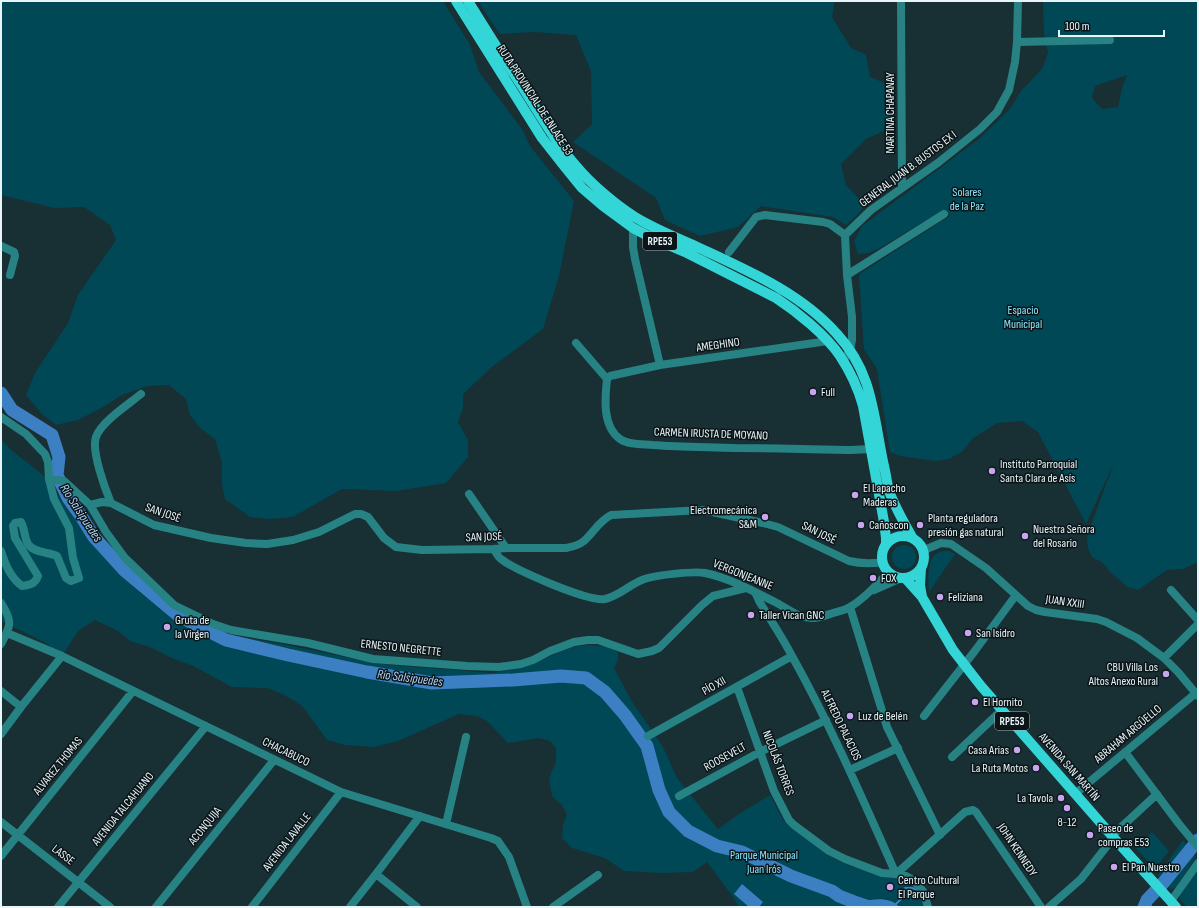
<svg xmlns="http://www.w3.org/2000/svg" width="1199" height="908" font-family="'Sofia Sans Condensed',sans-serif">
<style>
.green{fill:#004855;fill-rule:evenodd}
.water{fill:#3c80c3}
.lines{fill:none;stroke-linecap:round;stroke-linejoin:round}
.stream{stroke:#3c80c3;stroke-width:2}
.river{stroke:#3c80c3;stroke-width:13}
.minor{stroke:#278284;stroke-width:8}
.major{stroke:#33d5d7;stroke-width:10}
.poi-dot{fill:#c8a6ef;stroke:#0b1518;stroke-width:1.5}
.labels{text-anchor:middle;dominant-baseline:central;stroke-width:3;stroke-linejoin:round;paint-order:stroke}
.shield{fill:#0b1518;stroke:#a6b2b6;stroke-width:1}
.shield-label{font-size:11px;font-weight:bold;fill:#e8f6fa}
.street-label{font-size:12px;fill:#e8f6fa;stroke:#0b1518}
.park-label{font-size:12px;fill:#89e6fc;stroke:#0b1518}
.poi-label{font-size:12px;fill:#e8f6fa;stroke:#0b1518;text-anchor:start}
.water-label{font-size:13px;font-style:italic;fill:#b1d2f6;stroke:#0b1518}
</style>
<rect width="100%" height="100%" fill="#182f34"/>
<path class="green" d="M1,1H443L470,45L479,72L522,129L530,146L574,201L559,276L543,329L493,366L463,394V408L458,422L468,440V457L446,483L396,491L342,489L293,517L269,519L250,517L225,499L222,484V462L215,439L201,429L190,415L186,399L169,385L147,386L122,395L103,407L78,420L56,425L42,414L26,395L35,373L68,323L78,295L116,240L110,225L84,207L54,208L1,195Z
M478,1H835L832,17L851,48L866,55L870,77L894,87V108L888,129L866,139L841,164L846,185L865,205L856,216L846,225L833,217L761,206L738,227L700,236L665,220L656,198L573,142L592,124L591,71L576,35L534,32L500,34L486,14Z
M1043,1H1198V565L1196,563L1183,569L1167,570L1138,590L1127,587L1120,580L1111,573L1102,562L1092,557L1088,548L1087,536L1114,463L1086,524L1038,432L1022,421L997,423L972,439L963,451L949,459L936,461L900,456L890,452L877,369L864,349L859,274L950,216L945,209L878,249L867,253L858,254L854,241L862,226L979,139L1010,109L1021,91L1042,69L1048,53L1044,34ZM1127,75L1122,88L1118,107L1102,109L1092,98L1095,86Z
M1,439L10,449L43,475L99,550L143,595L230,635L282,644L345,657L391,665L493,673L530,665L571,647L590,645L609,647L618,652V660L614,668L631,700L663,747L677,778L718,829L739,814L770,795L783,820L829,856L849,866L883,874L906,879L917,887L925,907H739L733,897L707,862L693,872L662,873L624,871L605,858L572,848L562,838L563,825L567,814L562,805L552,796L549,778L556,762V748L550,741L539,738L508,743L487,721L477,716L459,714L398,741L374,747L345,745L327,740L303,707L295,701L280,693L267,688L232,687L193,666L172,658L150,647L132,642L116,630L95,620L78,631L62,656L46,643L1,621Z
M892 557a12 12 0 1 1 24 0a12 12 0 1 1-24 0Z
M949,551L955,554L929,592C928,582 927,560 936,554C940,551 945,551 949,551Z
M1152,832L1169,851L1155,869L1135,847Z
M1183,840L1196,857L1177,886L1171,890L1158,875Z
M1198,868V907H1187L1180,900V893Z"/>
<path class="water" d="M742,884L763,902L759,907H749L734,894Z
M832,891L848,899L865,904L866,901C876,898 893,898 899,907C887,907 871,908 860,907C851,905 838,898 832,891Z"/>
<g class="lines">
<path class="stream" d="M893,907L901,899L905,888H912L918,890"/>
<path class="river" d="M1,393L12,410L52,435L59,457L57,475L68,498L81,516L94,537L124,570L179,616L226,640L288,655L367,672L432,683L513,680L561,676L586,678L605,692L625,715L647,746L659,790L669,812L688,831L717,846L742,852L791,876L832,891L839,896L857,903L869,907
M1144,907L1147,900L1164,882L1198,840"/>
<path class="minor" d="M901,1L902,187
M1017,42L1110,40
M633,228V247L635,259L660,365
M1,246L14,252L15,256L10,275
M729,252L756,217L765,215L823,222L830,224L845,235
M847,275L944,214
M828,341L660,365L610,376L607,379C605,398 602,426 620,439C628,445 643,444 653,445C680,447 708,447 735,448C774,448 812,449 851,450L871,449
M576,343L607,379
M843,362L850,350L852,340V317L847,275L845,235L871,210L939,162L980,129L997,112L1009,90L1015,62L1017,42L1018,1
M1,417L26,434L45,454L48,462L49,479L54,499L69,528L73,558L79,578L71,581L66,578L57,556C49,552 33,553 28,544C24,537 25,529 21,522L15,523L13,526L15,538L38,576C35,584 30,585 22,586C10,577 5,564 1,551
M49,479L64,481L90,505L106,532L125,558L174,605L213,624L231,630L308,643L373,659L467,666L499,667L521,664L533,660L550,651L574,642L588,640H598L638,654L652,651L659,648L702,605L713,596L746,588
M469,494L506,548
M111,503C105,489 91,450 96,437C101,422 129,404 141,394
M90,505L102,502L111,503L154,525L211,538L246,543L267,544L293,540L319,532L355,514H361L368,517L384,538L396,547L422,550L494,549L506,548H566C572,547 579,545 584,541C594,532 598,522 611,515L703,510L763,523L778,527L849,561C861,564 871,564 883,562
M494,549C496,553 498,557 501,559C515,570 588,602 605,599C619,596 629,585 642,580C652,575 695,571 705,573C729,578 753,591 775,602C787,608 799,619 813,618C820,618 827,615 833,613C839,611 846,610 850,607C865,598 877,585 888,572
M924,550L941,543L951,544L986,568L1028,606L1036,610L1045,612L1097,619L1106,622L1137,638L1164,658L1178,672L1198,696
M874,590L901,578
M1171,590L1198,620
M755,592L759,601C770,619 782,637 792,656C831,726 863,800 896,874L965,812L973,810L976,812L1041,907
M1,603C13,622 11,625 1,644
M850,607L887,727L940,835
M7,633L62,656L341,792L491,838L498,841L509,857L527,907
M1164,658L1198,624
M737,687L774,791L789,820L794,825L829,851L845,859L882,873L896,874L906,876L913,880L923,891L928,907
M1,691L21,707
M924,716L974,652L1016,595
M1,734L21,707L62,656
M648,736L792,656
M1125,752L1179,824L1198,847
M952,757L1002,710
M850,770L898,748
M1075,794L1196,693
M679,796L760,752L826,720
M1,822L110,907
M446,824L466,737
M1,856L133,691
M376,874L417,907
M1171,901L1198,863
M58,907L206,726
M156,907L274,760
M252,907L341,792
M350,907L376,874L420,816
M553,907L598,875
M1049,907L1081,879L1110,842L1116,832L1157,794"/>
<path class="major" d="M456,1L542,138L564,166L582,188L603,206L633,228L652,238L687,253L776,298C796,311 826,335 840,356C850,371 858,388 863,406L884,522L886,538V545
M468,1C486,30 504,59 523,88C540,115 556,143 577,167C591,184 616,205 635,217C653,228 672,236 691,244C742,268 799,291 837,334C874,374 873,416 884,466C886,474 887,483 889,491C895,507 904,523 912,537
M882 557a21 21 0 1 1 42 0a21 21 0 1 1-42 0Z
M921,569L920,585L922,597
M905,578L922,597L953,650L981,686L1113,837L1176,907"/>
</g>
<g class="poi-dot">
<circle cx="813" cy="392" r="4"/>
<circle cx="992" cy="471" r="4"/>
<circle cx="855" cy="495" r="4"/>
<circle cx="765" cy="517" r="4"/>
<circle cx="861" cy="525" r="4"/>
<circle cx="920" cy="525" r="4"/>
<circle cx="1025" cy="536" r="4"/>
<circle cx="873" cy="578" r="4"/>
<circle cx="940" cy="597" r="4"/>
<circle cx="751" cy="615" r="4"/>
<circle cx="167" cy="627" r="4"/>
<circle cx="968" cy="633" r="4"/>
<circle cx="1166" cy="674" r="4"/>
<circle cx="975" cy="702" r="4"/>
<circle cx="850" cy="716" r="4"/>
<circle cx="1017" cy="750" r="4"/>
<circle cx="1036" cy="768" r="4"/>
<circle cx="1061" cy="798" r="4"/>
<circle cx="1067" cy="808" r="4"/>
<circle cx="1090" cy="835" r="4"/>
<circle cx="1114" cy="867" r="4"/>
<circle cx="890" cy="887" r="4"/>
</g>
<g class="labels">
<g class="shield">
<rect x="643" y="232" width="34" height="18" rx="3"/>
<rect x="995" y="712" width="34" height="18" rx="3"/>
</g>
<g class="shield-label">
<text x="660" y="241">RPE53</text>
<text x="1012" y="721">RPE53</text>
</g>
<g class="street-label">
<text transform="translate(535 100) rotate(57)">RUTA PROVINCIAL DE ENLACE 53</text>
<text transform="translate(890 113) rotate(-90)">MARTINA CHAPANAY</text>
<text transform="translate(908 169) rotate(-37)">GENERAL JUAN B. BUSTOS EX I</text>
<text transform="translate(718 345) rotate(-8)">AMEGHINO</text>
<text transform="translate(711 434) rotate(2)">CARMEN IRUSTA DE MOYANO</text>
<text transform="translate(163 513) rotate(19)">SAN JOSÉ</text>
<text transform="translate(819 533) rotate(26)">SAN JOSÉ</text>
<text transform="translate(484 537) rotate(-2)">SAN JOSÉ</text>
<text transform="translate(743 575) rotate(22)">VERGONJEANNE</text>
<text transform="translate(1065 602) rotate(8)">JUAN XXIII</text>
<text transform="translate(401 648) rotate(6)">ERNESTO NEGRETTE</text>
<text transform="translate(714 686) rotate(-29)">PÍO XII</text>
<text transform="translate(841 725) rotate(64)">ALFREDO PALACIOS</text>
<text transform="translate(1128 734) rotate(-40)">ABRAHAM ARGÜELLO</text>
<text transform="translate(286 752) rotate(26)">CHACABUCO</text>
<text transform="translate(725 757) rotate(-29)">ROOSEVELT</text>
<text transform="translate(778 763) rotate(69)">NICOLÁS TORRES</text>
<text transform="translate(58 766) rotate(-51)">ALVAREZ THOMAS</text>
<text transform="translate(1069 767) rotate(49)">AVENIDA SAN MARTÍN</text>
<text transform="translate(123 809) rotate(-51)">AVENIDA TALCAHUANO</text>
<text transform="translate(205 826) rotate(-51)">ACONQUIJA</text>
<text transform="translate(287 842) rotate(-52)">AVENIDA LAVALLE</text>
<text transform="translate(1017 850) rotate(56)">JOHN KENNEDY</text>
<text transform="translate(63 855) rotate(38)">LASSE</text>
</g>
<g class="park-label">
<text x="967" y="192">Solares<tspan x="967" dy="14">de la Paz</tspan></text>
<text x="1023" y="310">Espacio<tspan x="1023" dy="14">Municipal</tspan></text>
<text x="764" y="855">Parque Municipal<tspan x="764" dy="14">Juan Irós</tspan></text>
</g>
<g class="poi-label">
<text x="821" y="392">Full</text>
<text x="1000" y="464">Instituto Parroquial<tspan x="1000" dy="14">Santa Clara de Asís</tspan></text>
<text x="863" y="488">El Lapacho<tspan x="863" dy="14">Maderas</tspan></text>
<text x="757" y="510" text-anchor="end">Electromecánica<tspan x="757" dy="14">S&amp;M</tspan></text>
<text x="928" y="518">Planta reguladora<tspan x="928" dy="14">presión gas natural</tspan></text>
<text x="869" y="525">Cañoscon</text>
<text x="1033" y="529">Nuestra Señora<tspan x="1033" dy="14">del Rosario</tspan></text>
<text x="881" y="578">FOX</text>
<text x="948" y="597">Feliziana</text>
<text x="759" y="615">Taller Vican GNC</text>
<text x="175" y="620">Gruta de<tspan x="175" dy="14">la Virgen</tspan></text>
<text x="976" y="633">San Isidro</text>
<text x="1158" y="667" text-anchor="end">CBU Villa Los<tspan x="1158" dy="14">Altos Anexo Rural</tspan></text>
<text x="983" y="702">El Hornito</text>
<text x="858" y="716">Luz de Belén</text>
<text x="1009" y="750" text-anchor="end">Casa Arias</text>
<text x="1028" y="768" text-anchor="end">La Ruta Motos</text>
<text x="1053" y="798" text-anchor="end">La Tavola</text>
<text x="1067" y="822" text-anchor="middle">8-12</text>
<text x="1098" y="828">Paseo de<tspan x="1098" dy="14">compras E53</tspan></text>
<text x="1122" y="867">El Pan Nuestro</text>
<text x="898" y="880">Centro Cultural<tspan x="898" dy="14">El Parque</tspan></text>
</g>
<g class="water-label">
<text transform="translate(81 513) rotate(57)">Río Salsipuedes</text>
<text transform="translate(410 678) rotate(7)">Río Salsipuedes</text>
</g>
</g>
<rect width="1199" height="908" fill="none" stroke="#e8f6fa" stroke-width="4"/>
<path d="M1059 30v6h105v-6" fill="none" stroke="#e8f6fa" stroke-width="2"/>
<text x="1065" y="30" font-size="12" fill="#e8f6fa" stroke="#0b1518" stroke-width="3" paint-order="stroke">100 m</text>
</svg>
